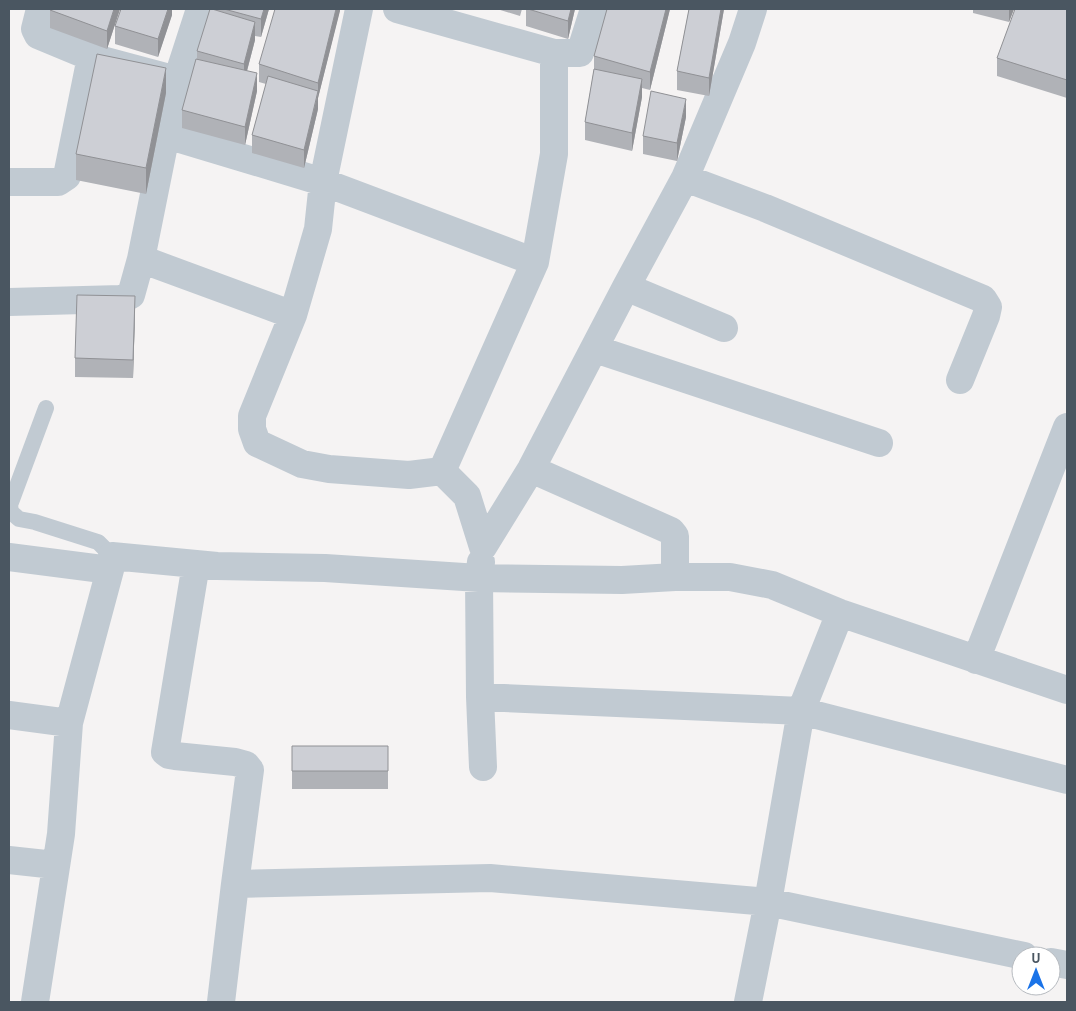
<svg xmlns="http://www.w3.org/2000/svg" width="1076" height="1011" font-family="'Alegreya Sans',sans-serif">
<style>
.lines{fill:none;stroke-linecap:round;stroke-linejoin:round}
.lane{stroke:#c1cad2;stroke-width:16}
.street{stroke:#c1cad2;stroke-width:28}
.wall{fill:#b0b2b7}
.shaded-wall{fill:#909195}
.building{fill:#cdcfd5;stroke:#909195}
</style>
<rect width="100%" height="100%" fill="#f5f3f3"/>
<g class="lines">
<path class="lane" d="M46,408L10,505L11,512L19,519L35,522L98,542L112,556L111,565"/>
<path class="street" d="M359,9L323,182L318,229L293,315L252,416V429L257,443L302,464L329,469L409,475L442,471L535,262L554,154V53
M397,9L554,53H580L594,9
M177,80L200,9
M167,135L323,182L535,262
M685,178L742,43L753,9
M9,182H58L67,176L91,57
M141,259L293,315
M626,287L724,328
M9,302L121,299L131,295L141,259L177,80L91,57L38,35L35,29L40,9
M595,349L879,443
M531,469L671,531L675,536V577
M442,471L467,496L483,547L531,469L626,287L685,178L765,208L983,299L988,307L986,316L960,380
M112,556L217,566L325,568L479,578L622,580L675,577H730L772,585L840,613L1067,690
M9,557L110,570L69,723L61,834L35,1002
M481,562L479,578L480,697L801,711L1067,780
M196,564L165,752L169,755L175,756L235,762L246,765L250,770L235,884
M976,660L1067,427
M480,697L483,767
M9,715L69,723
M9,860L55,865
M1051,962L1067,965
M221,1002L235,884L490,878L768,902L1024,956
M748,1002L768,902L801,711L840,613"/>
</g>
<path class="wall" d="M50,9H120L107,49L50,28Z
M172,9V15L158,57L115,44V26Z
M217,9H269L261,37L255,36V40L247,71L257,91L245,145L182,128V110L197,59V51L217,10Z
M340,9L318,98V109L304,168L252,153V135L266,84L259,82V64Z
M497,9H522L520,16Z
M526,9H575L568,39L526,26Z
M607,9H670L650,90L642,88V97L632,151L585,140V122L594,69V56Z
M689,9H724L709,96L677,90V71Z
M973,9H1014L1009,22L973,13Z
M1067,9V98L997,76V58Z
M166,93L146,194L76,180V154Z
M686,117L677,161L643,154V136Z
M135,314L133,378L75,377V358Z
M292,746H388V789H292Z"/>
<path class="shaded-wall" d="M114,9H120L107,49V31Z
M168,9H172V15L158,57V39Z
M264,9H269L261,37V19Z
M336,9H340V11L318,98V109L304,168V150L318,93V83Z
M571,9H575L568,39V21Z
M666,9H670L650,90V72Z
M721,9H724L709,96V78Z
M1009,9H1014L1009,22Z
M255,22V40L244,82V64Z
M166,68V93L146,194V168Z
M257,73V91L245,145V127Z
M642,79V97L632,151V133Z
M686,99V117L677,161V143Z
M135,296V314L133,378V360Z"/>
<path class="building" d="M50,9H114L107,31L50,10Z
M121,9H168L158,39L115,26Z
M210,9H212L255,22L244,64L197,51Z
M224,9H264L261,19Z
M275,9H336L318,83L259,64Z
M528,9H571L568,21Z
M607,9H666L650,72L594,56Z
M689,9H721L709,78L677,71Z
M1015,9H1067V80L997,58Z
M97,54L166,68L146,168L76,154Z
M196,59L257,73L245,127L182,110Z
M594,69L642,79L632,133L585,122Z
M268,76L318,91L304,150L252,135Z
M651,91L686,99L677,143L643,136Z
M77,295L135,296L133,360L75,358Z
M292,746H388V771H292Z"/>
<rect width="1076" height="1011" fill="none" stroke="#4a5661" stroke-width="20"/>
<g transform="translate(1036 971)"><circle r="24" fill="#ffffff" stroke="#b7bbc0"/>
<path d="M0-4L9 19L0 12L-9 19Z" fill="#1a73e8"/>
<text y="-8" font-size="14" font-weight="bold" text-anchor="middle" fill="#4a5661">U</text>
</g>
</svg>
